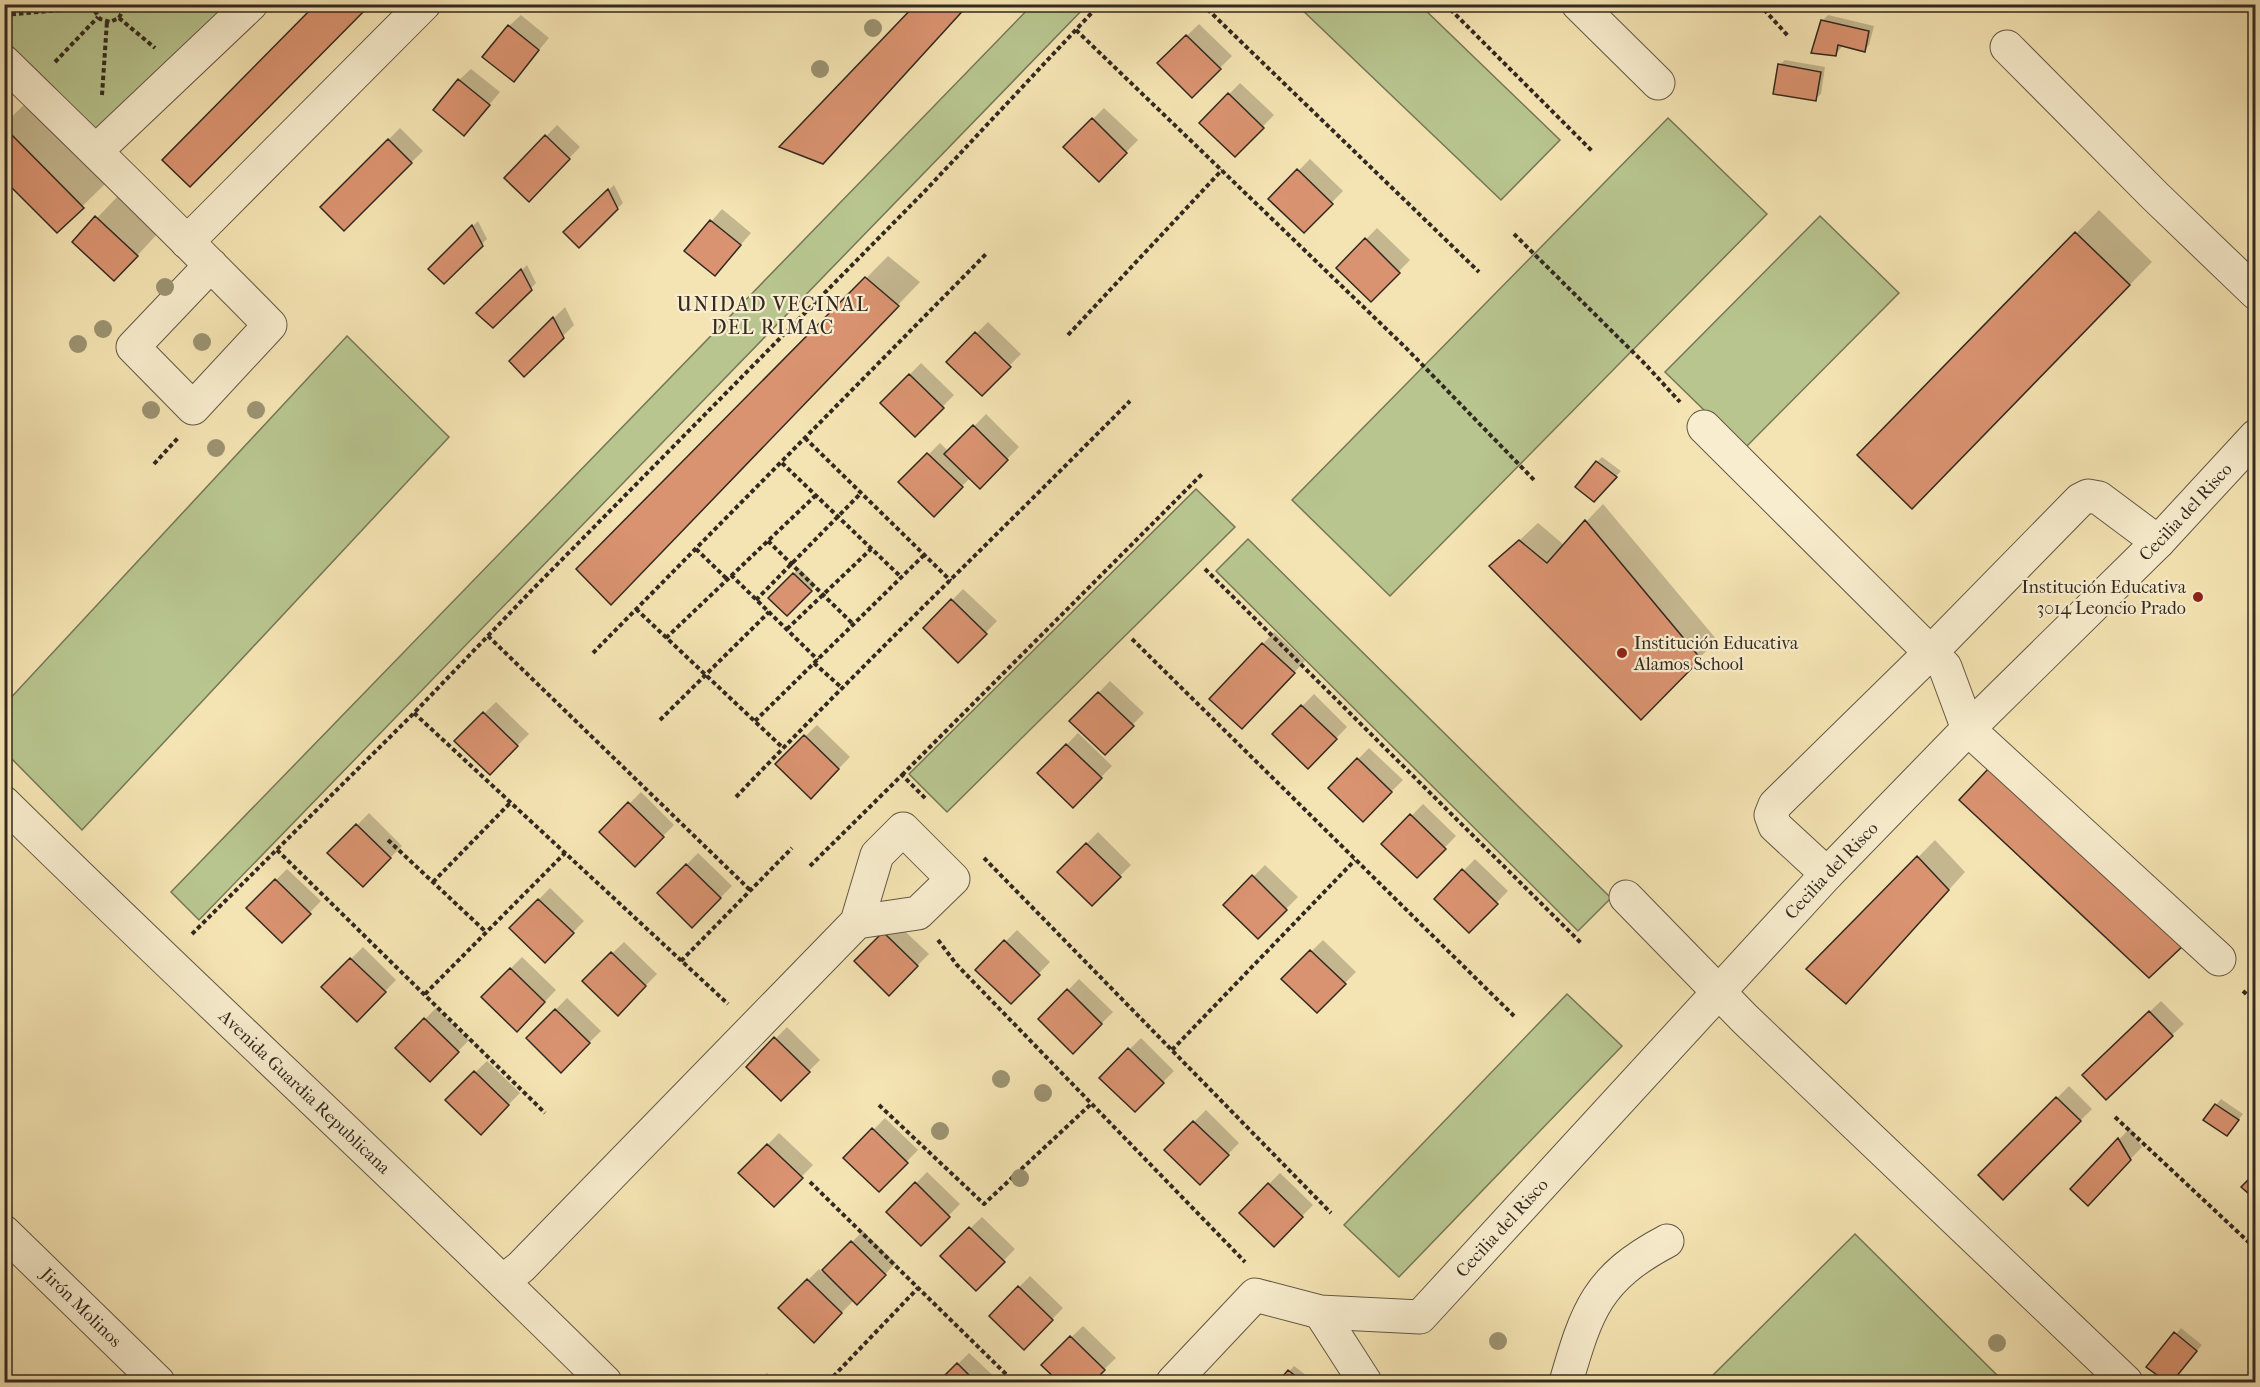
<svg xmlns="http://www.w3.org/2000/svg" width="2260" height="1387" font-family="'IM FELL French Canon',serif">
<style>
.green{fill:#b8c58f;stroke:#757758;stroke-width:1.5}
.shadow{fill:#0003}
.building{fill:#da9370;stroke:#322920;stroke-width:1.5}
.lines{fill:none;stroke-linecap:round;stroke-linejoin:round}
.minor-casing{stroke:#635845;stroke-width:35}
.path{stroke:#322920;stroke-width:4;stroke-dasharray:4.5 3;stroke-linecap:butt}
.minor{stroke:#f8edce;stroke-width:33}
.tree{fill:#9c9372}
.poi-dot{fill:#8f2418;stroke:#f8edce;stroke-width:2}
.labels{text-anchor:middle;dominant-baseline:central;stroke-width:4.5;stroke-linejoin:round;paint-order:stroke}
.street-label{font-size:18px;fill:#322920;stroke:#f8edce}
.poi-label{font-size:18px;fill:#322920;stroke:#f8edce;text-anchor:end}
.neighbourhood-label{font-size:20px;letter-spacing:1.5px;fill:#322920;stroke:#f8edce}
</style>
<rect width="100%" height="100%" fill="#f5e4b3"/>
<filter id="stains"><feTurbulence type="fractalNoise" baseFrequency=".00333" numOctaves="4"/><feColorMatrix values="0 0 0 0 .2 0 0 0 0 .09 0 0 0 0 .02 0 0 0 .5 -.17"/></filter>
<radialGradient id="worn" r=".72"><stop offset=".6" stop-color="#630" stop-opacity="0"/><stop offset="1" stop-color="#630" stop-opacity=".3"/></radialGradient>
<path class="green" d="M6,4L231,5L101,134L5,40Z
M1033,4L1087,5L199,920L171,892Z
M1297,5H1420L1560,140L1501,200Z
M1668,118L1767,214L1390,596L1292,500Z
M1820,216L1899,293L1744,449L1665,372Z
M347,336L449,437L82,830L5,752V704Z
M1196,489L1235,527L947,812L909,774Z
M1248,539L1611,898L1578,931L1216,571Z
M1567,994L1622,1046L1399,1277L1344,1225Z
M1855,1234L2004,1382H1706Z"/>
<path class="shadow" d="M521,15L549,38L514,80L509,26Z
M1828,15L1874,26L1869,45L1864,51L1842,45L1841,48L1836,54L1822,21Z
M1199,24L1232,56L1192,96L1159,63Z
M1785,60L1825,67L1821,94L1815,99L1779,65Z
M471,69L500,92L464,134L459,80Z
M1240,83L1274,115L1235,155L1201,123Z
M26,103L105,184L57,231L4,178V124Z
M1104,108L1138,140L1099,180L1065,147Z
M557,125L580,147L529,200L506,178Z
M400,128L423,151L344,229L322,207Z
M1310,159L1343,191L1304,231L1271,199Z
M614,185L623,203L579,246L565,232Z
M119,195L159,232L136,257L74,242Z
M722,209L751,233L715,274L686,251Z
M2099,210L2152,262L1935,485L1859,455Z
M478,221L487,239L444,282L430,269Z
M1377,228L1410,260L1371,300L1338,268Z
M888,256L920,282L634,580L578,569Z
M527,265L536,283L493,326L479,312Z
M565,307L574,325L524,375L511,361Z
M988,322L1021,354L982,394L948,362Z
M921,363L954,395L915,435L882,403Z
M986,414L1019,447L980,487L970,478L934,515L901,482L940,443L949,452Z
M1602,457L1621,471L1599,495L1597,462Z
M1603,504L1717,640L1641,718L1492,566L1538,523L1564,545Z
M799,568L816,585L787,614L770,598Z
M963,589L997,621L958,661L925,628Z
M1274,632L1305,661L1254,716L1211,699Z
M1110,681L1144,713L1105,753L1071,721Z
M1314,694L1347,727L1308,767L1275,734Z
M496,702L529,734L490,773L456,741Z
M817,725L850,757L811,797L777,764Z
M1078,733L1112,766L1073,806L1039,773Z
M1369,748L1403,780L1363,820L1330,788Z
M641,792L674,825L635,864L601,832Z
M1423,804L1456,836L1417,876L1384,844Z
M369,813L402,846L363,885L330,853Z
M1098,832L1131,865L1092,904L1059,872Z
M1935,840L1965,872L1863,985L1808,969Z
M698,853L732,886L692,926L659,893Z
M1475,859L1508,891L1469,931L1436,899Z
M1265,865L1298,897L1258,937L1225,905Z
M287,869L321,901L282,941L248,908Z
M550,888L584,921L545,961L511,928Z
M895,922L929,954L889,994L856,961Z
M1017,930L1050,962L1011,1002L977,970Z
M1323,940L1356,972L1317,1011L1283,979Z
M624,942L657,974L618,1014L584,981Z
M363,947L396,980L357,1020L323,987Z
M522,957L556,990L517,1030L483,997Z
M1079,979L1113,1012L1073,1052L1040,1019Z
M567,998L601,1031L561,1070L528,1038Z
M2161,1001L2184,1024L2172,1035L2095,1063Z
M436,1008L469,1040L430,1080L397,1048Z
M787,1027L820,1060L781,1099L748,1067Z
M1141,1038L1174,1071L1135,1110L1101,1078Z
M487,1061L520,1093L480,1133L447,1100Z
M2069,1086L2092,1109L2003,1198L1980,1175Z
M2221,1099L2243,1114L2227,1134L2216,1105Z
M1206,1110L1239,1143L1200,1183L1166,1150Z
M885,1118L918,1150L879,1190L846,1158Z
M2130,1128L2142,1147L2088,1203L2072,1189Z
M779,1133L813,1165L774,1205L740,1173Z
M927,1172L960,1204L921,1244L888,1212Z
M1280,1173L1313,1205L1274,1245L1241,1212Z
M982,1217L1015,1249L976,1289L942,1256Z
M863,1231L896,1263L857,1303L854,1300L814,1341L780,1308L819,1269L822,1272Z
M1030,1276L1063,1308L1024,1348L991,1316Z
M1083,1326L1116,1358L1091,1382H1061L1043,1365Z
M2181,1328L2202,1345L2169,1382L2149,1366Z
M969,1353L1000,1382H940Z
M1294,1366L1315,1382H1280Z
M767,1373L777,1382H758Z"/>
<path class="building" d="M316,4H371L190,187L162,160Z
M916,4H969L823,164L779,147Z
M1821,20L1869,31L1865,52L1838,45L1836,56L1811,53Z
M508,25L539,50L514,82L482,57Z
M1186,35L1221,69L1192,98L1157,63Z
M1778,64L1821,72L1816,101L1773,94Z
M458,79L490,105L464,136L433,110Z
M1228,93L1264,128L1235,157L1199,123Z
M1092,118L1127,153L1099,182L1063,147Z
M4,127L84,208L57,233L4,180Z
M545,135L570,159L529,202L504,178Z
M388,139L412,163L344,231L320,207Z
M1297,169L1333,204L1304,233L1268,199Z
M608,189L618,209L579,248L563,232Z
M95,216L138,256L114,281L72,242Z
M710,220L741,245L715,276L684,251Z
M472,225L483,246L444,284L428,269Z
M2075,232L2130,285L1912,509L1857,455Z
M1365,238L1400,273L1371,302L1336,268Z
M521,269L532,290L493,328L476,313Z
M865,277L899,306L611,605L576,569Z
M553,317L564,338L524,377L509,361Z
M975,332L1011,367L982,396L946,362Z
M909,374L944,408L915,437L880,403Z
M973,425L1008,460L980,489L944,454Z
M927,453L963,487L934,517L898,482Z
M1596,461L1617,477L1594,502L1575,487Z
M1585,520L1701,659L1641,720L1489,566L1519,540L1547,563Z
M793,573L812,591L787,616L768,598Z
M951,599L987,634L958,663L923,628Z
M1262,643L1295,673L1242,729L1209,699Z
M1098,692L1134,726L1105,755L1069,721Z
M1301,705L1337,739L1308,769L1272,734Z
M483,712L518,746L490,775L454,741Z
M804,735L839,769L811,799L775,764Z
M1066,744L1102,778L1073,808L1037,773Z
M1357,758L1392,792L1363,822L1328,788Z
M1988,769L2185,944L2149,978L1959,800Z
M628,802L664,837L635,867L599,832Z
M1410,814L1446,849L1417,878L1381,844Z
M356,824L391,858L363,887L327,853Z
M1086,843L1121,877L1092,906L1057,872Z
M1917,856L1949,890L1846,1004L1806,969Z
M686,864L721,898L692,928L657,893Z
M1462,869L1498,904L1469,933L1434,899Z
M1252,875L1287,910L1258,939L1223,905Z
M275,879L311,914L282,943L246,908Z
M538,899L574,933L545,963L509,928Z
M883,932L918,966L889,996L854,961Z
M1004,940L1040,975L1011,1004L975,970Z
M1310,950L1346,984L1317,1013L1281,979Z
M611,952L646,986L618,1016L582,981Z
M350,958L386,992L357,1022L321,987Z
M510,968L545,1002L517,1032L481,997Z
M1067,989L1102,1024L1073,1054L1038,1019Z
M555,1009L590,1043L561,1073L526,1038Z
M2149,1011L2173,1036L2106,1100L2082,1075Z
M424,1018L459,1052L430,1082L395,1048Z
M774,1037L810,1072L781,1101L746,1067Z
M1128,1048L1164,1083L1135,1112L1099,1078Z
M474,1071L509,1105L481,1135L445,1100Z
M2056,1097L2081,1121L2003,1200L1978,1175Z
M2215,1104L2239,1120L2227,1136L2203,1120Z
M1193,1121L1229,1155L1200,1185L1164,1150Z
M872,1128L908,1163L879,1192L843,1158Z
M2118,1138L2131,1160L2088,1206L2070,1189Z
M767,1144L803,1178L774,1207L738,1173Z
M2256,1172V1200L2241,1187Z
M915,1182L950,1217L921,1246L886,1212Z
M1268,1183L1303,1217L1274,1247L1239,1213Z
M969,1227L1005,1262L976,1291L940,1256Z
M851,1241L886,1275L857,1305L822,1270Z
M807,1279L842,1313L814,1343L778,1308Z
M1018,1286L1053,1320L1024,1350L989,1316Z
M2174,1332L2197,1351L2172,1382H2167L2146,1367Z
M1070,1336L1105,1370L1093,1382H1059L1041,1365Z
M957,1363L976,1382H938Z
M1288,1370L1303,1382H1278Z"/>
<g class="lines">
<g class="minor-casing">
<g id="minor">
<path d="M1578,4L1658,83"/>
<path d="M2007,47L2155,196L2256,293"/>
<path d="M4,62C93,149 183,236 270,325L193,408L133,347L211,265"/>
<path d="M96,151L251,4"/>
<path d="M187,242L424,4"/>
<path d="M1704,427L1945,667L1968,729L2219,959"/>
<path id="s1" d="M4,803C203,999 408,1186 605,1382"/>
<path d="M1827,874L1775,826L1771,815L1775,805L1931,652L2080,500L2088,496L2099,498L2158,542"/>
<path d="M1626,897L1745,1019L2126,1382"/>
<path id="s2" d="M4,1232L158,1382"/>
<path d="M503,1281L521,1267L857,922L877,855L903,829L953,879L918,913L857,922"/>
<path d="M1320,1312L1365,1382"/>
<path id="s3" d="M1173,1382L1255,1295L1320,1312L1420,1317L1827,874L1968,729L2158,542L2256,436"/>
<path d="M1566,1382C1587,1310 1597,1278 1667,1241"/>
</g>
</g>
<path class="path" d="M96,4L94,10L100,19L110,22L119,18L123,10L122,4
M683,4V5
M1202,4L1479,272
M1445,4L1593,152
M1759,4L1789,37
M122,7L150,4
M4,15L95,7
M119,18L155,48
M1076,30L1405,347L1535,481
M55,62L98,17
M102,95L107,21
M1514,234L1645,364L1680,402
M1068,335L1222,170
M805,438L951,581
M782,463L901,577
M154,464L178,438
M768,541L853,624
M696,549L728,580
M1205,569L1582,944
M731,575L818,660
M756,600L861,493
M636,609L783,748
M787,629L871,549
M488,636L750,890
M666,638L815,496
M1132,639L1514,1016
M593,653L986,254
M814,663L842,688
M414,713L728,1004
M660,720L769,612
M755,721L924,555
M902,775L1203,473
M736,797C865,662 999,533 1130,401
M388,840L486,932
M277,850L545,1113
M984,858L1331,1213
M810,866L902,775L926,799
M433,882L511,802
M192,934L414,713L530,592L925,191L1100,4
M938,940L957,965L1245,1262
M681,961L792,848
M2243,991L2256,1003
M425,994L565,853
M1172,1050L1355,860
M879,1105L984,1204L1091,1104
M2115,1117L2256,1249
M810,1182L1014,1382
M828,1382L918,1288
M2251,1382L2256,1378"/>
<use href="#minor" class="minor"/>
</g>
<g class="tree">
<circle cx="873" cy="28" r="9"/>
<circle cx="820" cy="69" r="9"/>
<circle cx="165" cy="287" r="9"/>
<circle cx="103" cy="329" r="9"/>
<circle cx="202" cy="342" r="9"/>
<circle cx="78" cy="344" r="9"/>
<circle cx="151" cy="410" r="9"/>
<circle cx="256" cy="410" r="9"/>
<circle cx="216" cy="448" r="9"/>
<circle cx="1001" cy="1079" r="9"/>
<circle cx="1043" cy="1093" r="9"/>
<circle cx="940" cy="1131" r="9"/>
<circle cx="1020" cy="1178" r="9"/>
<circle cx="1498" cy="1341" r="9"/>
<circle cx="1997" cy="1343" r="9"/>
</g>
<g class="poi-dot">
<circle cx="2198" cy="597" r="6"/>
<circle cx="1622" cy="653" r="6"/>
</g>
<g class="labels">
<g class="street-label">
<text stroke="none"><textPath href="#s3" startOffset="1398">Cecilia del Risco</textPath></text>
<text stroke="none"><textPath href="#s3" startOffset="894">Cecilia del Risco</textPath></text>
<text stroke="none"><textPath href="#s1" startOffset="417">Avenida Guardia Republicana</textPath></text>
<text stroke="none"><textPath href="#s3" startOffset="408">Cecilia del Risco</textPath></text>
<text stroke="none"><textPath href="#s2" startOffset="108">Jirón Molinos</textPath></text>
</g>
<g class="poi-label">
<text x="2186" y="587">Institución Educativa<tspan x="2186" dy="21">3014 Leoncio Prado</tspan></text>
<text x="1634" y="643" text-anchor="start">Institución Educativa<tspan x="1634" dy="21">Alamos School</tspan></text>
</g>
<g class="neighbourhood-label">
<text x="773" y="304">UNIDAD VECINAL<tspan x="773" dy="23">DEL RIMAC</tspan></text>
</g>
</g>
<rect width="2260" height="1387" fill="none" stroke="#f5e4b3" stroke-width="24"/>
<rect x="6" y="6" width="2248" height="1375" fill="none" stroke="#322920" stroke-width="3"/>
<rect x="12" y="12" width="2236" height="1363" fill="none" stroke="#322920" stroke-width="1.5"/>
<rect width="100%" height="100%" filter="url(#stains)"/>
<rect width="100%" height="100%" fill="url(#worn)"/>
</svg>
